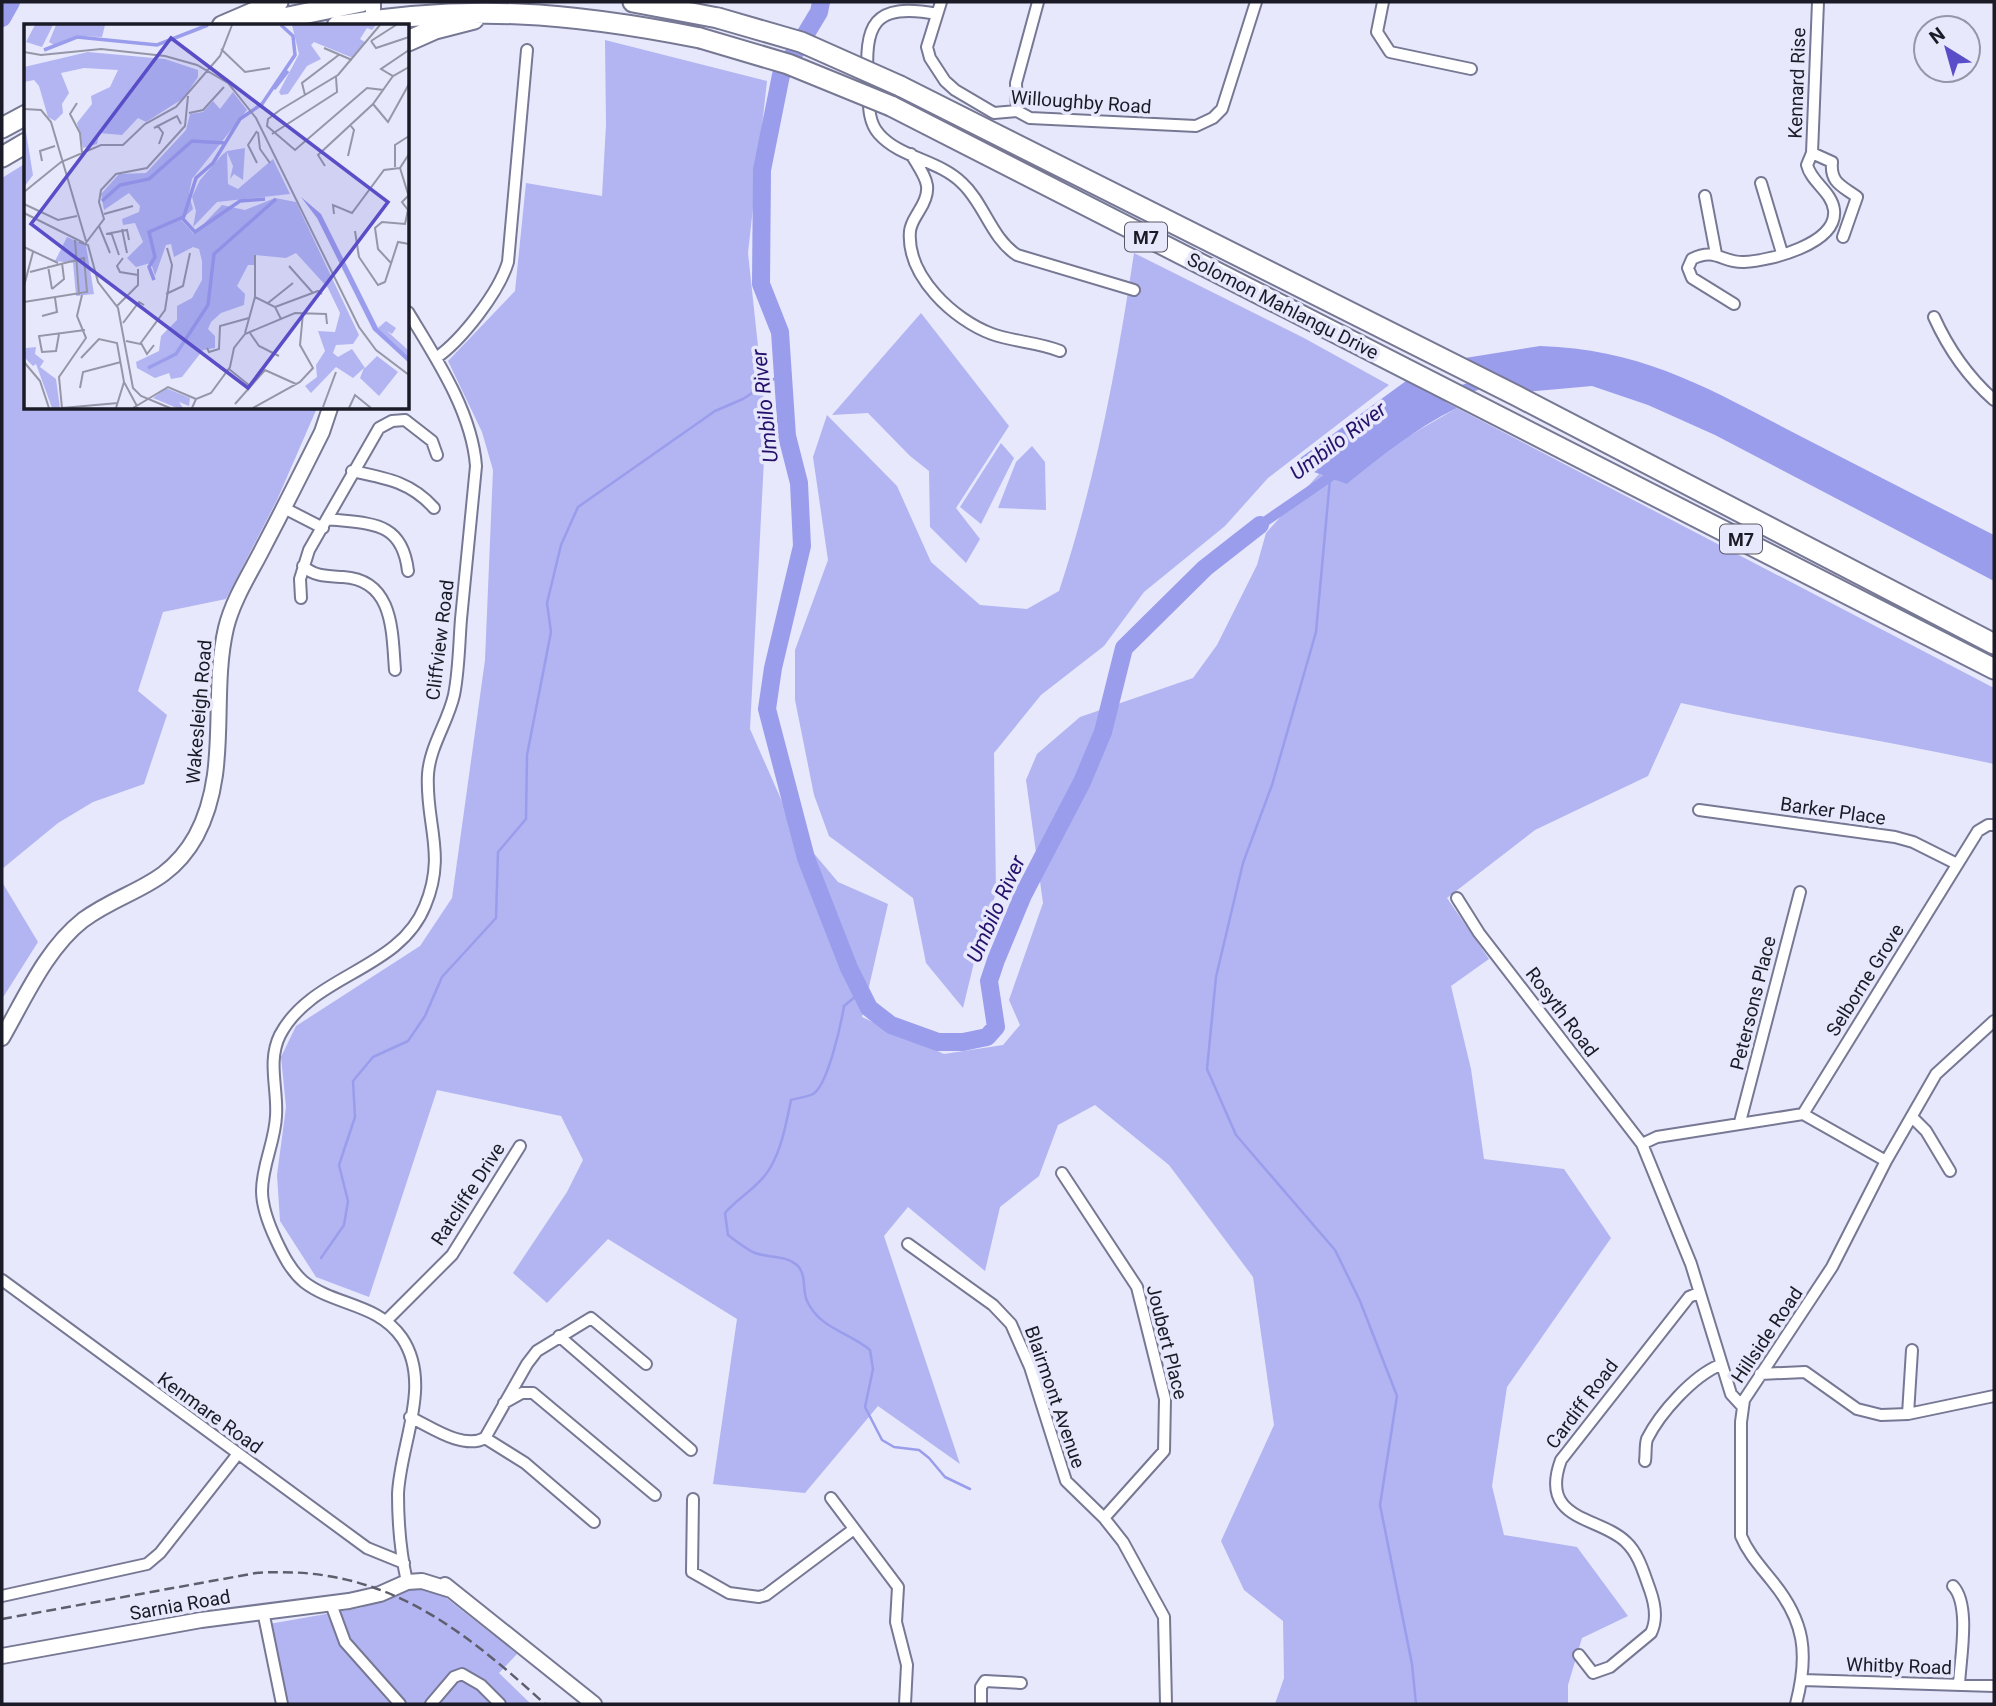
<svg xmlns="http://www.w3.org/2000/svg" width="1996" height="1706" font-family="Roboto,sans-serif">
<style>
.green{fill:#b2b5f1}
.water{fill:#9a9deb}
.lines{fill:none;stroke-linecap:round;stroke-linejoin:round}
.stream{stroke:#9a9deb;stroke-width:2.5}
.canal{stroke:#9a9deb;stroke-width:10}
.river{stroke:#9a9deb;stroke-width:18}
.street-casing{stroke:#767894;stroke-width:14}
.secondary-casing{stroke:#767894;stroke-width:18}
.highway-casing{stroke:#767894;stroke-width:23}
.street{stroke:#fff;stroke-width:10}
.secondary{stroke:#fff;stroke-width:14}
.highway{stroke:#fff;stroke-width:19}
.rail{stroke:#5e5e6d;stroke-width:2.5;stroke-dasharray:10 5;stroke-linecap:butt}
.highway-bridge-casing{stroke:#767894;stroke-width:23;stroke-linecap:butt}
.highway-bridge{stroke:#fff;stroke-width:19}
.labels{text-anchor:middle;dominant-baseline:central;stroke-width:7;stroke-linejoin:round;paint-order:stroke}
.shield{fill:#e7e8fc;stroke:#585867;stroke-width:2}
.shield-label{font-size:18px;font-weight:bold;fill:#1b1b27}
.street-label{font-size:19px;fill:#1b1b27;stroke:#e7e8fc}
.water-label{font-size:21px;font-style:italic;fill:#25116b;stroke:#e7e8fc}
.inset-river{fill:none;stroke:#9a9deb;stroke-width:3.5}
.inset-road{fill:none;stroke:#9596a7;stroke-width:2}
.view{fill:#594ec7;fill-opacity:0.15;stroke:#594ec7;stroke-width:3.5}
.inset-edge{fill:none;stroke:#1b1b27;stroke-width:3.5}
</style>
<rect width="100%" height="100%" fill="#e7e8fc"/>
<path class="green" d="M605,40L767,81L748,253L766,421L750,729L795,831L838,882L888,904L862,1017L944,1054L1003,1045L1020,1025L1009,1000L1043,903L1026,780L1037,754L1080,717L1193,678L1217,645L1257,565L1266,533L1319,474L1348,483L1393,445L1457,408L1994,688V764C1890,741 1785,726 1681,703L1648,776L1535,830L1447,898L1489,959L1451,986L1471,1069L1484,1159L1564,1169L1611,1238L1507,1387L1492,1486L1504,1535L1577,1547L1628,1616L1582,1638L1568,1685V1704H1275L1284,1678L1283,1621L1244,1590L1221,1541L1274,1425L1253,1277L1169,1165L1095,1105L1058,1125L1039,1176L1000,1207L985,1271L908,1207L884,1236L960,1464L878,1406L805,1493L713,1484L737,1319L608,1239L547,1303L513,1273L567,1192L583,1160L561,1116L437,1090L369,1297L316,1277L280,1221L277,1175L286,1107L281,1057L296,1026L420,946L452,898L485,660L493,470L482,432L448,361L515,291L526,183L602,196L606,125Z
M26,163V408H317L277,500L226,599L163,612L138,691L167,715L144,784L93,802L58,823L2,869V178Z
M1134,253L1304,338L1389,385L1268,478L1225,526L1144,592L1104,646L1041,695L994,753L996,893L977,950L963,1008L926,963L913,898L829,836L814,795L795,700V650L828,560L813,457L827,415L897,486L931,562L980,605L1027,609L1059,591C1095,482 1117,367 1134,253Z
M921,313L1009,426L956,508L980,539L966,563L930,527L929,471L910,456L868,413L832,415Z
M1001,443L1014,458L981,524L960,507Z
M1032,446L1045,462L1046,510L998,508L1016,462Z
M2,882L38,942L2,999Z
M418,1586L440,1593L517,1654L499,1673L531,1704H284L269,1624L360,1608Z"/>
<path class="water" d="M1540,346C1645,349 1713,391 1804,438C1867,470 1930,503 1994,535V581L1715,435L1648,405L1592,386L1525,392L1465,358Z
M1406,381L1457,408C1416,428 1382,455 1347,484L1292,464Z"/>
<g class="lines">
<path class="stream" d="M1330,479L1316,632L1272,785L1243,863L1216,977L1207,1069L1236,1135L1335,1250L1360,1301L1397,1396L1380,1505L1412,1664L1416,1704
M861,992L844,1006C841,1024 828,1085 813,1094C807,1097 798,1098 791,1100C786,1124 781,1154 766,1174C755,1189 737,1199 725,1213L728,1235C736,1241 746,1249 755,1253C768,1258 786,1255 797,1265C807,1275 802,1290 807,1301C820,1329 849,1332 870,1350L873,1369L865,1407L882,1440L894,1447L919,1450L929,1458L945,1477L970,1489
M321,1258L344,1225L348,1201L339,1165L355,1117L353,1081L373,1057L408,1041L425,1016L442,977L496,918L498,852L526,819L527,755L551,632L547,603L561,545L578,507L715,411L743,399L783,373"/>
<path class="canal" d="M1427,403L1485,382
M1260,525L1340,470"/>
<path class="river" d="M821,2L819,12L781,75L762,170L761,284L780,332L787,436L799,483L802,546L773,668L767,709L806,858L849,968L869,1008L891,1025L938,1042H963L987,1037L996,1027L989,981L996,960L1023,895L1082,782L1103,732L1124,648L1205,568L1260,525
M2,18L11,2"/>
<g class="street-casing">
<path id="street" d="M941,2L927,47L930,58L945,81L955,90L994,113L1017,111L1030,118L1196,126L1213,118L1222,109L1256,2
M1383,2L1377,32L1390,52L1471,69
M937,14C873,2 864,24 868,83C869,101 867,121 879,134C900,158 939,160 962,183C984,203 991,238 1017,255L1134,290
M1017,111L1016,83L1038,2
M1812,153L1832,162C1830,183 1842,186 1857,197L1843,237
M911,154C925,178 935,186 919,211C915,218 911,223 910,231C906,276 954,320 992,334C1014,342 1038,342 1060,351
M1761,183L1782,253
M1705,196L1716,254
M1734,304L1692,278L1688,268L1692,259C1716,247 1722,263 1744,262C1769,261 1838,244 1834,210C1832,192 1811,182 1807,165L1812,153L1818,2
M1934,317C1948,348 1968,377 1994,400
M436,358C462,340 499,292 508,262L527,50
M352,471C386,478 411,482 434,508
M284,508L323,528
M327,519C370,524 402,520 408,571
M303,566C315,577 328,576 343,577C394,580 392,632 395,670
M301,598L300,579L309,550L379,428L392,421L405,420L432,441L437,455
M1699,810L1895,837L1913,842L1957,864
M1457,898L1479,933L1642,1144
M1803,1114L1978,831L1988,825H1994
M1912,1117L1926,1131L1950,1171
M1740,1122L1800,892
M1062,1173L1137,1287L1165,1399L1164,1451L1104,1518
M908,1244L993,1305L1011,1324L1030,1367L1066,1481L1104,1518L1123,1542L1164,1617L1166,1704
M2,1280L367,1548L404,1563
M386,1321L452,1255L520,1146
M559,1336L691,1450
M1760,1374L1805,1372L1857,1409L1881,1415L1908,1414L1994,1396
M504,1403L522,1393H533L655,1495
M1742,1406L1731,1394L1691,1264L1642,1144L1657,1137L1803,1114L1886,1161
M1908,1414L1912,1350
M410,1417C431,1427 463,1450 485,1438L527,1364L537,1351L591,1318L646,1364
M485,1438L525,1463L594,1522
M1645,1461C1646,1455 1645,1445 1647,1439C1660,1413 1693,1376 1720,1365
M831,1498L898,1587L896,1622L907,1665L905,1704
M693,1499L692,1572L729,1593L759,1597L766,1595L854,1529
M407,1582C401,1555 398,1522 398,1494C400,1444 433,1384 402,1338C378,1303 335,1306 304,1282C291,1271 283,1255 276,1240C269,1225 262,1208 262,1191C262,1165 275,1142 276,1116C278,1089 267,1061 280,1035C312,974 399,971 425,906C447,854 425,823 428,774C430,746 448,722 454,695C459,670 459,644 461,619C466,568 471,517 476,466C472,412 436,358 408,312
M1953,1586C1971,1605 1960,1660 1959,1685
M2,1596L147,1564L160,1553L237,1455
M331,1604L345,1642L400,1704
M263,1611L282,1704
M1579,1655L1593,1673L1610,1667L1651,1633C1658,1619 1655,1604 1650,1590C1644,1574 1639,1554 1626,1542C1600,1516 1538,1522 1561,1460L1689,1297L1698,1293
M1802,1680L1994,1686
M431,1704L454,1677L462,1674L481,1685L500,1704
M981,1704V1687L985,1681L1021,1683
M1796,1704C1809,1654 1805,1621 1772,1581C1760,1566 1748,1553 1741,1536V1422L1744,1400L1832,1267L1886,1161L1936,1074L1994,1021"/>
</g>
<g class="secondary-casing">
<path id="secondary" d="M373,2V26
M2,1038C25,998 46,949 83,920C125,889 167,888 196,836C231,771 210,697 226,628C233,599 251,572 264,546C284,508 303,470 322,432L330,408
M445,1585L594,1704
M2,1656L201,1620L349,1601L380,1594L407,1582L422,1581L451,1590"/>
</g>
<g class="highway-casing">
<path id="highway" d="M633,2L718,18
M222,26L278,2
M245,26L361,2
M337,26C469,4 570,12 700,38
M408,41L435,29L474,19
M900,86L1517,396L1994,644
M891,106L1994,669
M2,128L26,115
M2,157L26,143"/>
</g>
<use href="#street" class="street"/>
<use href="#secondary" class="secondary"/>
<use href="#highway" class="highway"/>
<path class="rail" d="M2,1619L256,1573C381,1564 458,1625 545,1704"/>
<g class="highway-bridge-casing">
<path id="highway-bridge" d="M718,18L801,42L900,86
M700,38L788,64L891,106"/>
</g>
<use href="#highway-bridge" class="highway-bridge"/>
</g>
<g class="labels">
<g class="shield">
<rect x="1125" y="222.5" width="42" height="29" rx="5"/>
<rect x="1720" y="524.5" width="42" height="29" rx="5"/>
</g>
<g class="shield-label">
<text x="1146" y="237">M7</text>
<text x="1741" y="539">M7</text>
</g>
<g class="street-label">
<text transform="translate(1797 83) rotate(-88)">Kennard Rise</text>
<text transform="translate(1081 102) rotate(4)">Willoughby Road</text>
<text transform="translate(1283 306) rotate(27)">Solomon Mahlangu Drive</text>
<text transform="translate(440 640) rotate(-83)">Cliffview Road</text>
<text transform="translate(199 712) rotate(-85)">Wakesleigh Road</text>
<text transform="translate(1833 811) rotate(8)">Barker Place</text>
<text transform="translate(1865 980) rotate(-58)">Selborne Grove</text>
<text transform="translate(1753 1003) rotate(-76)">Petersons Place</text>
<text transform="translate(1562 1012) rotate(53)">Rosyth Road</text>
<text transform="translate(468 1194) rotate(-57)">Ratcliffe Drive</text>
<text transform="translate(1767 1335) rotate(-56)">Hillside Road</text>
<text transform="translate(1167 1342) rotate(76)">Joubert Place</text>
<text transform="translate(1055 1397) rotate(71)">Blairmont Avenue</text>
<text transform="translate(1582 1404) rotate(-53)">Cardiff Road</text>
<text transform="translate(210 1413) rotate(36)">Kenmare Road</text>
<text transform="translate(180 1605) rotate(-10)">Sarnia Road</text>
<text transform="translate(1899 1666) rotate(2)">Whitby Road</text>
</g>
<g class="water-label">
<text transform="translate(765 406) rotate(-96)">Umbilo River</text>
<text transform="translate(1338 441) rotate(-37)">Umbilo River</text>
<text transform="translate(996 909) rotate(-66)">Umbilo River</text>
</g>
</g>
<g transform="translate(24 24)">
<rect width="385" height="385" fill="#e7e8fc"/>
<path d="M11,1H29L18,23L2,18ZM32,1H81L78,13L53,12L30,21L25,18ZM268,1H352L348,6L343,4L336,15L341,18L329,34L290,18L287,21L297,35L283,42L264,70L257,71L255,68L275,30ZM64,28L141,35L174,46V53L160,74L122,98L114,94L98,111L75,109L73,120L59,124L53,99L68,80L67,72L86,63L94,46L60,44L37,49L45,69L38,80L39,89L31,97L24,93L15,62L10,56L0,58V43ZM209,68L223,86L168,155L165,170L169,185L157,196L170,210L198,181L221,186L251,174L272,178L335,311L329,320L312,321L309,329L314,333L328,325L341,344L353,332L374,348L355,372L336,354L340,344L329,354L312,343L287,369L281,362L293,353L292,341L301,327L294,307L311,308L316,289L304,264L272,229L262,234L231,231L230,241H224L213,262L221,270L220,281L197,289L187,298L184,305L191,312V324L179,326L158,353L147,355L145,349L131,354L113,344L112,338L135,327L137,312L153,296V282L168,274L178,256V237L175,225L169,223L150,233L147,220L142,221L131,252L127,239L112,243L103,234L119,218L111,199L99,201L98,195L115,188L116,182L105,169L80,186L77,170L95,150L122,149L162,106L166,90L179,88L189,77L196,85ZM0,96L9,151L0,163ZM221,124L219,156L210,150L206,155L209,142L203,128L204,160L214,165L249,135L266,170L193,178L169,203L172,187L168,173L176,156L198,131L203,127ZM43,213L62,221L70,270L52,272L49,239L31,237ZM362,297L372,304L368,310L363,307L385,327V333L354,304ZM12,323L11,330L20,337L16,343L32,355L36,384H28L12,340L9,342L0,333L2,324ZM142,364L166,374L165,382L155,378L159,384H153L129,374Z" fill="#b2b5f1"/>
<path d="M277,173L297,190L354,304L385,333V339L349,306L293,194Z" fill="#9a9deb"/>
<path class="inset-river" d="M20,26L53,13L133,21L184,1M250,65L264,47M241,175L216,177L171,208L159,195L172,154L189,139L216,95L238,80L271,31L269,12L257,1M78,177L96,161L125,155L168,117L201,119M130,256L125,243L131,233L125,208L159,193M124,344L152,330L184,281L190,230L252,175"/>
<path class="inset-road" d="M356,1L314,51L256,86L244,95L243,102L271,126L343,64L360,66M347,17L352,24L385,13M347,17L372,1M300,24L328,36M197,25L221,48L246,44M385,26L357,45L369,52L385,43M0,28L17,31L77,25L141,32L173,41L204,59L232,94L335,303L352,326L385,351M281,71L278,59L316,30M53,79L46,90L56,109L58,129M349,80L364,98L385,60M0,85L17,86L27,98L62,217M165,89L179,86L200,63M133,101L139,109L135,120M130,104L153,92L157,100M233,107L224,121L233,139M234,108L236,125L246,139M248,110L313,68L312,53M385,130L376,144L385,173M324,132L330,106L327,102M18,137L16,127L31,122M301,142L294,131L349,80L369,52M371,143V121L385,112M0,168L37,138L77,121H99L121,100L152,83L196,32L208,1M0,180L34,196L53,192M0,189L60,219M80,190L109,182M310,190L309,181L328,189L360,146L376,144M75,202L86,229M98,205L103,229M331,207L335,233L354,261L361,258L374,218L385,220M87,208L95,231M82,210L103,206L105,216M51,216L55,271M55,218L64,221L74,258L94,284L109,364L117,372L146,384M61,220L80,195L75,178L77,166L92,150L123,144L161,102L164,72M0,223L34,239M99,234L93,242L96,248L114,251M367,239L354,225L351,204L358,198L381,200L384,186L378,178L384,172M24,242L28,265M265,242L289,269M0,262L9,228M28,265L40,255L38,239M142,270L159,262L166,229M231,273V231M0,278L63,268L60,234L6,248M244,279L269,259M93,282L114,261V245M251,283L294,267L298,270M18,292L33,288L31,274M99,299L115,278L120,281M221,309L231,273L251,283L257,295M226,309L235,322L255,332M35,310L32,327L18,328L15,312L61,306M102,317L116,320L141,286L148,241L143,224M117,319L123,330L130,321M183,324L185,328L195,325L196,302L225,294M57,334L75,315L93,319L100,358L114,384M0,338L16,357L25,384M205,345L226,362M56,364L59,348L97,338M211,380L241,346L272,360M299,383L312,348M38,384L35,353L62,314L53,292L58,271M38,384L94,379M92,384L100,358M109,384L144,363L172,375M168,384L172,375L187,369L206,343L210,324L221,310L271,289L302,290L303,300M229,384L276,358L289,344L276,321L279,289M325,384L331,371L347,384"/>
<path class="view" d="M147,14L364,178L224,364L7,200Z"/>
<rect width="385" height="385" class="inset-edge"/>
</g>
<rect width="1996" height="1706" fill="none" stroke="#1b1b27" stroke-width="7"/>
<g transform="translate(1947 49) rotate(323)"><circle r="33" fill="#e7e8fc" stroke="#9596a7" stroke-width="2"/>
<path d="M0-5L12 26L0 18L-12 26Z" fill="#594ec7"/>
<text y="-10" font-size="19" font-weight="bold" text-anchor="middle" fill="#1b1b27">N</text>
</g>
</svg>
